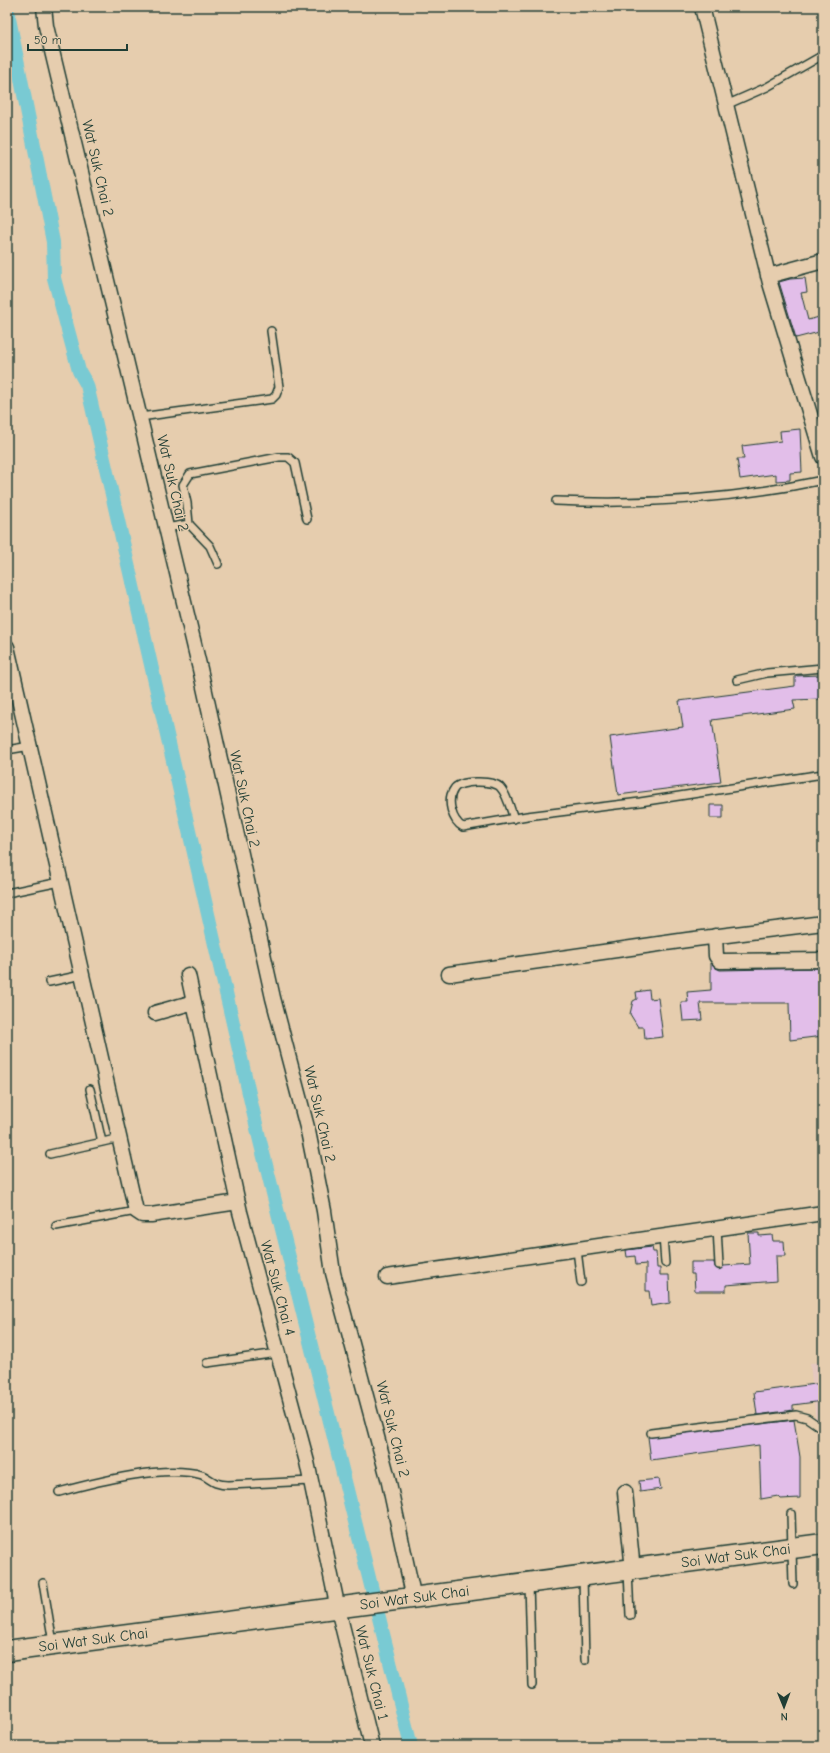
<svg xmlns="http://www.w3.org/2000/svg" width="830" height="1753" font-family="'Comic Neue',sans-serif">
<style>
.built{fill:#e5c8c0}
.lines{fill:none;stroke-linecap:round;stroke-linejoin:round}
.canal{stroke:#79cad3;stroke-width:14}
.building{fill:#e2bee9;stroke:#1f3d34}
.lane-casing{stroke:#1f3d34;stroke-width:10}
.street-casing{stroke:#1f3d34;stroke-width:17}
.secondary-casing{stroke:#1f3d34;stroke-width:23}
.lane{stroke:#e6cdae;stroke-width:7}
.street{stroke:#e6cdae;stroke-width:14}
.secondary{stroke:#e6cdae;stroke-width:20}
.labels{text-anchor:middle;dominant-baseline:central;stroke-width:3;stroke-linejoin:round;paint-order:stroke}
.street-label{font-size:15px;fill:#1f3d34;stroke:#e6cdae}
</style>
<rect width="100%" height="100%" fill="#e6cdae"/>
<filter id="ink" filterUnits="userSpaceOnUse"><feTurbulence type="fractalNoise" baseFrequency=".025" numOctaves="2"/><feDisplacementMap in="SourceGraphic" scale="8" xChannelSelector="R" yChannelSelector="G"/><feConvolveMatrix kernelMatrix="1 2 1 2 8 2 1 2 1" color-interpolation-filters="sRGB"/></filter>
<g filter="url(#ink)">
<path class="built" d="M823,1362V1441L818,1442L810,1363Z"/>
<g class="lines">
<path class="canal" d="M7,8L53,242L54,278L79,371L87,385L259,1137L411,1746"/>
</g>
<path class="building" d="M805,278L807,292L801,293L808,320L823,316V331L796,338L779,282L790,279Z
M800,429L802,472L790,473V480L776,481V474L740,479L737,459H744L742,446L781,441L780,431Z
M820,675V699L793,700L795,709L712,720L721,782L618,795L610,737L683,727L679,701L795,686V676Z
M710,805H723V818H710Z
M711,963L716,968L720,970L823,968V1036L790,1040L789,1003H700L702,1020L683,1021L681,1002H688L687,992L711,990Z
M649,990L650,999L658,998L663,1037L645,1039L644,1027H638L630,1014L633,1001L637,999L636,992Z
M748,1233H759V1236L772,1235L773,1241H784L785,1256H776L777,1281L726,1285V1291H695L694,1274H691V1262H714L715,1267L719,1270L724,1266L750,1264Z
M652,1247L653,1252H656L657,1268H660V1275H669L670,1303L651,1306L649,1291H646V1264L636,1265L635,1256L627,1257L626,1250Z
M823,1383V1401L793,1405V1410L757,1415L754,1392Z
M794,1420L800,1457V1498L781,1499L778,1496L761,1499L759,1445L651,1460L648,1437Z
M659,1479L661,1489L640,1492L639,1481Z"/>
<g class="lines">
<g class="lane-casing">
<path id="lane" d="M726,105L767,87L823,55
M140,417L272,399L276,395L279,387L271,331
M556,501C646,505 735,499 823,480
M189,524L210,546L218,564
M166,528L189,524L187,503L183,485L190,474L279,457H288L295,463L307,519
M737,680L767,673L823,668
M7,750L30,746
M514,819C511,810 507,794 500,787C493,780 459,780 454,789C446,800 452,821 463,827L527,816L640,802L823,774
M7,893L60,882
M49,982L82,975
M90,1089L102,1142
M50,1154L120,1138
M56,1226L136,1211
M717,1228L719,1265
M663,1236L665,1263
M577,1250L581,1282
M207,1363L278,1353
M651,1433L796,1415L807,1418L823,1429
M59,1492C96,1482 164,1464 202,1475C207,1477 211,1481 216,1483C219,1484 224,1485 228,1485L311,1481
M791,1514L793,1584
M628,1571L630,1615
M583,1577L585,1660
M43,1583L53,1643
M529,1584L532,1685"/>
</g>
<g class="street-casing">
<path id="street" d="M44,7L46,26L200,669L273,998L308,1131L324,1211L333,1273L388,1478L414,1599
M702,7L770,283L823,457
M768,276L823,261
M7,647L136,1211L142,1215H151L238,1202
M715,936L716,956L720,961L823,960
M449,974L687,940L823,923
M188,975L240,1212L307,1462L338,1609L372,1746
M155,1013L194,1002
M387,1277L823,1213
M625,1492L633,1570"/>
</g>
<g class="secondary-casing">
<g id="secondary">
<path id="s1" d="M7,1651L823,1544"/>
</g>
</g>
<use href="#lane" class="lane"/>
<use href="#street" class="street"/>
<use href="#secondary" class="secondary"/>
</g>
</g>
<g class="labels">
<g class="street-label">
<text transform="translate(98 168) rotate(77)">Wat Suk Chai 2</text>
<text transform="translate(173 483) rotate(77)">Wat Suk Chai 2</text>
<text transform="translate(245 799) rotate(78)">Wat Suk Chai 2</text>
<text transform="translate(320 1114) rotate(77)">Wat Suk Chai 2</text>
<text transform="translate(278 1288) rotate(75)">Wat Suk Chai 4</text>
<text transform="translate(393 1429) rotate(76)">Wat Suk Chai 2</text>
<text stroke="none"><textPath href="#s1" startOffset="735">Soi Wat Suk Chai</textPath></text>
<text stroke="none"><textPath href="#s1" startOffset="411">Soi Wat Suk Chai</textPath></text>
<text stroke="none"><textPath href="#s1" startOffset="87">Soi Wat Suk Chai</textPath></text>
<text transform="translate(372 1673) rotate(76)">Wat Suk Chai 1</text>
</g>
</g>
<rect width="830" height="1753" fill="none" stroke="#e6cdae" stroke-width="24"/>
<rect x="12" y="12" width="806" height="1729" fill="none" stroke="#1f3d34" stroke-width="1.5" filter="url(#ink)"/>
<g transform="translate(784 1707) rotate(179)" stroke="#e6cdae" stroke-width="3" paint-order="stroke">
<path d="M0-3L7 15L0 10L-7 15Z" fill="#1f3d34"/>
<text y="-6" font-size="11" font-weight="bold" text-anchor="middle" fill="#1f3d34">N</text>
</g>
<path d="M28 44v6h99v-6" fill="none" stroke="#1f3d34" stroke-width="2"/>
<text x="34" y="44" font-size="12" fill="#1f3d34" stroke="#e6cdae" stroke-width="3" paint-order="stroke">50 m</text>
</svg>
